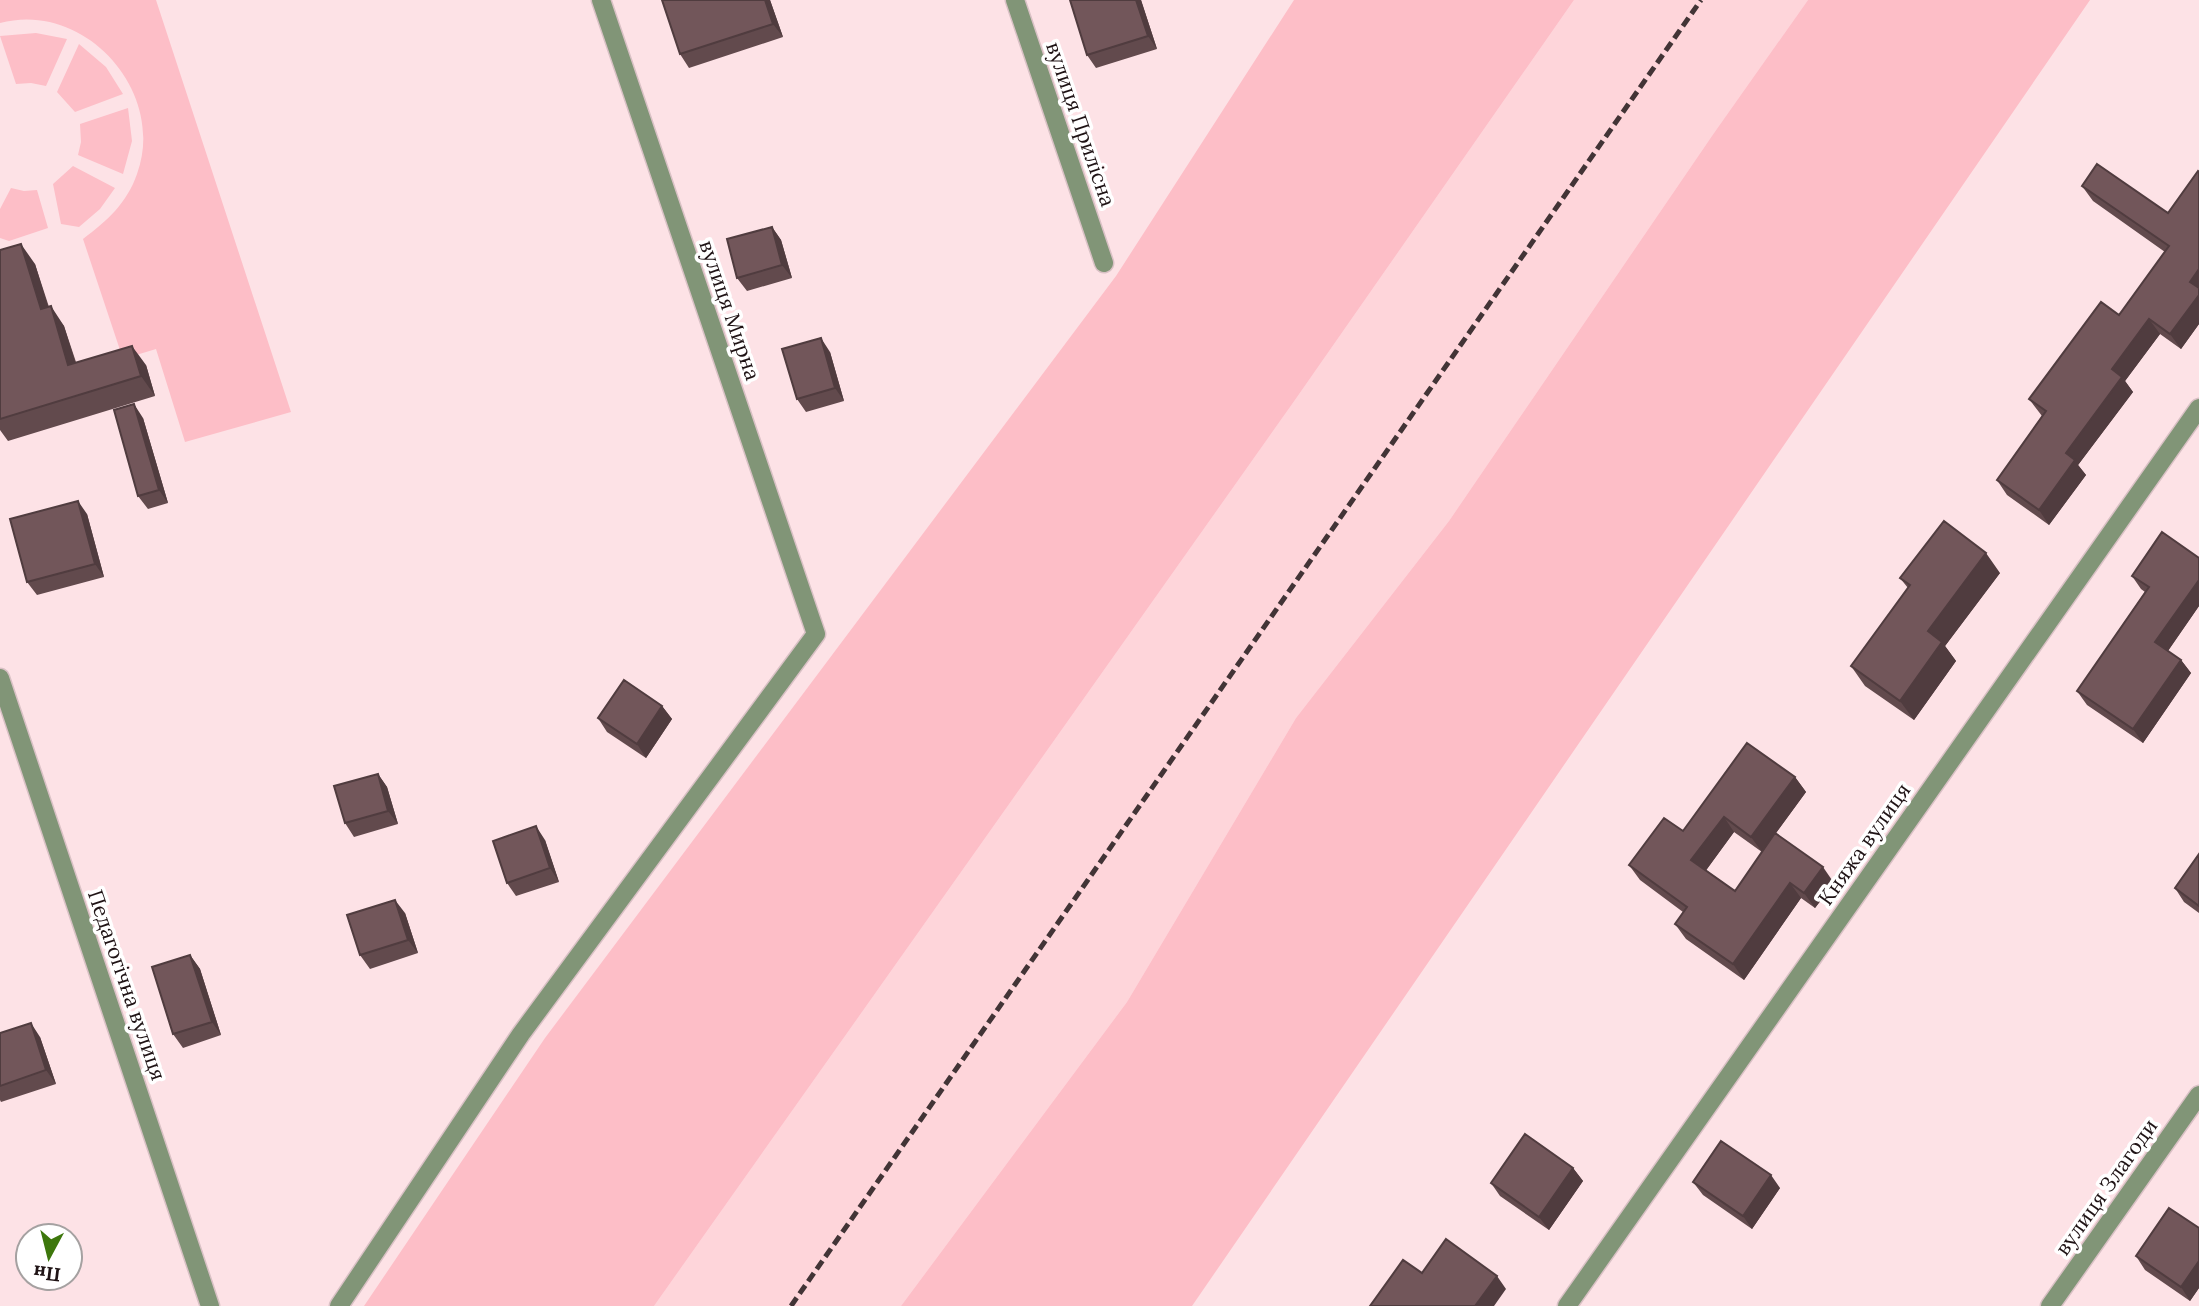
<svg xmlns="http://www.w3.org/2000/svg" width="2199" height="1306" font-family="Lora,serif">
<style>
.built{fill:#fed5da}
.green{fill:#fdbec7}
.lines{fill:none;stroke-linecap:round;stroke-linejoin:round}
.street-casing{stroke:#d9c1c5;stroke-width:21}
.street{stroke:#819577;stroke-width:18}
.rail{stroke:#423436;stroke-width:5;stroke-dasharray:10 5;stroke-linecap:butt}
.wall{fill:#624a4d;fill-rule:evenodd}
.shaded-wall{fill:#503c3f}
.building{fill:#72565a;stroke:#503c3f;stroke-width:2}
.labels{text-anchor:middle;dominant-baseline:central;stroke-width:7;stroke-linejoin:round;paint-order:stroke}
.street-label{font-size:21px;fill:#1f1315;stroke:#fff}
</style>
<rect width="100%" height="100%" fill="#fde2e6"/>
<path class="built" d="M1574,0H1808L1714,133L1449,521L1296,718L1127,1002L901,1306H654L1295,400Z"/>
<path class="green" d="M0,0H156L291,412L185,442L156,349L123,359L83,239C107,221 127,203 137,174C167,92 85,0 0,23Z
M1294,0H1574L1295,400L654,1306H364L545,1038L1116,276Z
M1808,0H2090L1192,1306H901L1127,1002L1296,718L1449,521L1714,133Z
M36,33L67,39L46,86L31,83L16,84L0,36Z
M79,44L106,67L123,94L75,112L57,92Z
M128,108L132,141L123,174L78,155L81,142L80,124Z
M73,166L115,188L100,209L79,227L61,224L53,184Z
M11,188L24,191L37,190L48,228L9,241L0,238V209Z"/>
<g class="lines">
<g class="street-casing">
<path id="street" d="M1015,0L1104,263
M0,678L210,1306
M339,1306L521,1034L816,634L601,0
M1567,1306L2199,408
M2050,1306L2199,1095"/>
</g>
<use href="#street" class="street"/>
<path class="rail" d="M791,1306L1701,0"/>
</g>
<path class="wall" d="M662,0H770L783,37L689,68L680,54Z
M1141,0L1157,49L1096,68L1087,55Z
M2199,172V324L2181,349L2160,334L2125,381L2133,392L2078,465L2086,475L2049,525L2007,495L1997,480L2042,416L2029,399L2119,315L2165,252L2093,201L2082,186L2168,213Z
M772,227L781,240L792,278L747,291L737,278Z
M0,250L35,264L49,307L64,326L76,362L146,365L155,396L8,441L0,430Z
M830,352L844,401L806,412L797,399Z
M143,418L168,503L148,509L138,496Z
M87,514L104,577L37,595L27,582Z
M2000,573L1945,646L1956,661L1914,720L1865,686L1851,666L1908,588L1900,578Z
M2132,576L2199,606L2168,651L2181,660L2191,673L2143,743L2087,705L2077,691L2145,592L2141,589Z
M662,706L672,719L646,758L607,732L598,718Z
M378,774L387,787L398,824L354,837L345,823Z
M1795,777L1806,792L1776,833L1834,883L1815,908L1801,898L1744,980L1686,939L1675,924L1683,912L1640,880L1629,865ZM1734,832L1762,852L1735,891L1706,870Z
M545,840L559,882L516,896L507,883Z
M2199,854V913L2184,902L2175,888Z
M405,913L418,953L370,969L360,955Z
M190,955L200,969L221,1035L183,1048L173,1034Z
M0,1033L40,1037L56,1084L1,1102L0,1100Z
M1573,1168L1583,1181L1549,1230L1500,1196L1491,1183Z
M1693,1182L1780,1188L1752,1229L1703,1195Z
M2199,1228V1288L2190,1301L2145,1270L2136,1256Z"/>
<path class="shaded-wall" d="M765,0H770L783,37L773,24Z
M1136,0H1141L1157,49L1148,36Z
M772,227L781,240L792,278L782,265Z
M21,244L35,264L55,329L41,309Z
M2199,269V295L2190,282Z
M2199,295V324L2181,349L2170,334Z
M51,306L64,326L82,384L68,365Z
M2149,319L2160,334L2125,381L2133,392L2078,465L2086,475L2049,525L2039,510L2066,453L2112,369Z
M821,338L830,352L844,401L835,388Z
M132,346L146,365L155,396L141,376Z
M134,404L143,418L168,503L159,490Z
M78,501L87,514L104,577L95,564Z
M1986,553L2000,573L1945,646L1956,661L1914,720L1900,701L1928,631Z
M2199,580V606L2165,655L2155,642Z
M2181,660L2191,673L2143,743L2133,729Z
M662,706L672,719L646,758L637,744Z
M378,774L387,787L398,824L388,811Z
M1795,777L1806,792L1762,852L1751,837Z
M1724,817L1734,832L1702,876L1691,860Z
M536,826L545,840L559,882L550,868Z
M1823,867L1834,883L1815,908L1804,893Z
M1790,883L1801,898L1744,980L1733,964Z
M395,900L405,913L418,953L408,940Z
M190,955L200,969L221,1035L212,1022Z
M31,1023L40,1037L56,1084L46,1070Z
M1573,1168L1583,1181L1549,1230L1539,1217Z
M1771,1175L1780,1188L1752,1229L1743,1216Z
M2199,1261V1288L2190,1301L2181,1287Z
M1497,1276L1506,1289L1494,1306H1475Z"/>
<path class="building" d="M662,0H765L773,24L680,54Z
M1070,0H1136L1148,36L1087,55Z
M2097,164L2168,213L2198,171L2199,172V269L2190,282L2199,288V295L2170,334L2149,319L2112,369L2122,377L2066,453L2075,460L2039,510L1997,480L2046,411L2029,399L2101,302L2119,315L2169,246L2082,186Z
M772,227L782,265L737,278L727,239Z
M21,244L41,309L51,306L68,365L132,346L141,376L0,419V250Z
M821,338L835,388L797,399L782,349Z
M134,404L159,490L138,496L114,410Z
M78,501L95,564L27,582L10,519Z
M1944,521L1986,553L1928,631L1942,642L1900,701L1851,666L1910,585L1900,578Z
M2162,532L2199,558V580L2155,642L2181,660L2133,729L2077,691L2149,587L2132,576Z
M624,680L662,706L637,744L598,718Z
M1747,743L1795,777L1751,837L1724,817L1691,860L1735,891L1775,833L1823,867L1804,893L1790,883L1733,964L1675,924L1687,907L1629,865L1664,818L1683,831Z
M378,774L388,811L345,823L334,786Z
M536,826L550,868L507,883L493,841Z
M2199,854V906L2175,888Z
M395,900L408,940L360,955L347,915Z
M190,955L212,1022L173,1034L152,967Z
M31,1023L46,1070L0,1086V1033Z
M1525,1134L1573,1168L1539,1217L1491,1183Z
M1721,1141L1771,1175L1743,1216L1693,1182Z
M2169,1208L2199,1228V1261L2181,1287L2136,1256Z
M1446,1239L1497,1276L1475,1306H1370L1403,1260L1422,1273Z"/>
<g class="labels">
<g class="street-label">
<text transform="translate(1081 124) rotate(71)">вулиця Прилісна</text>
<text transform="translate(730 310) rotate(71)">вулиця Мирна</text>
<text transform="translate(1864 844) rotate(-55)">Княжа вулиця</text>
<text transform="translate(127 985) rotate(71)">Педагогічна вулиця</text>
<text transform="translate(2106 1187) rotate(-55)">вулиця Злагоди</text>
</g>
</g>
<g transform="translate(49 1257) rotate(187)"><circle r="33" fill="#ffffff" stroke="#a5a1a1" stroke-width="2"/>
<path d="M0-5L12 26L0 18L-12 26Z" fill="#3d770c"/>
<text y="-10" font-size="19" font-weight="bold" text-anchor="middle" fill="#1f1315">Пн</text>
</g>
</svg>
